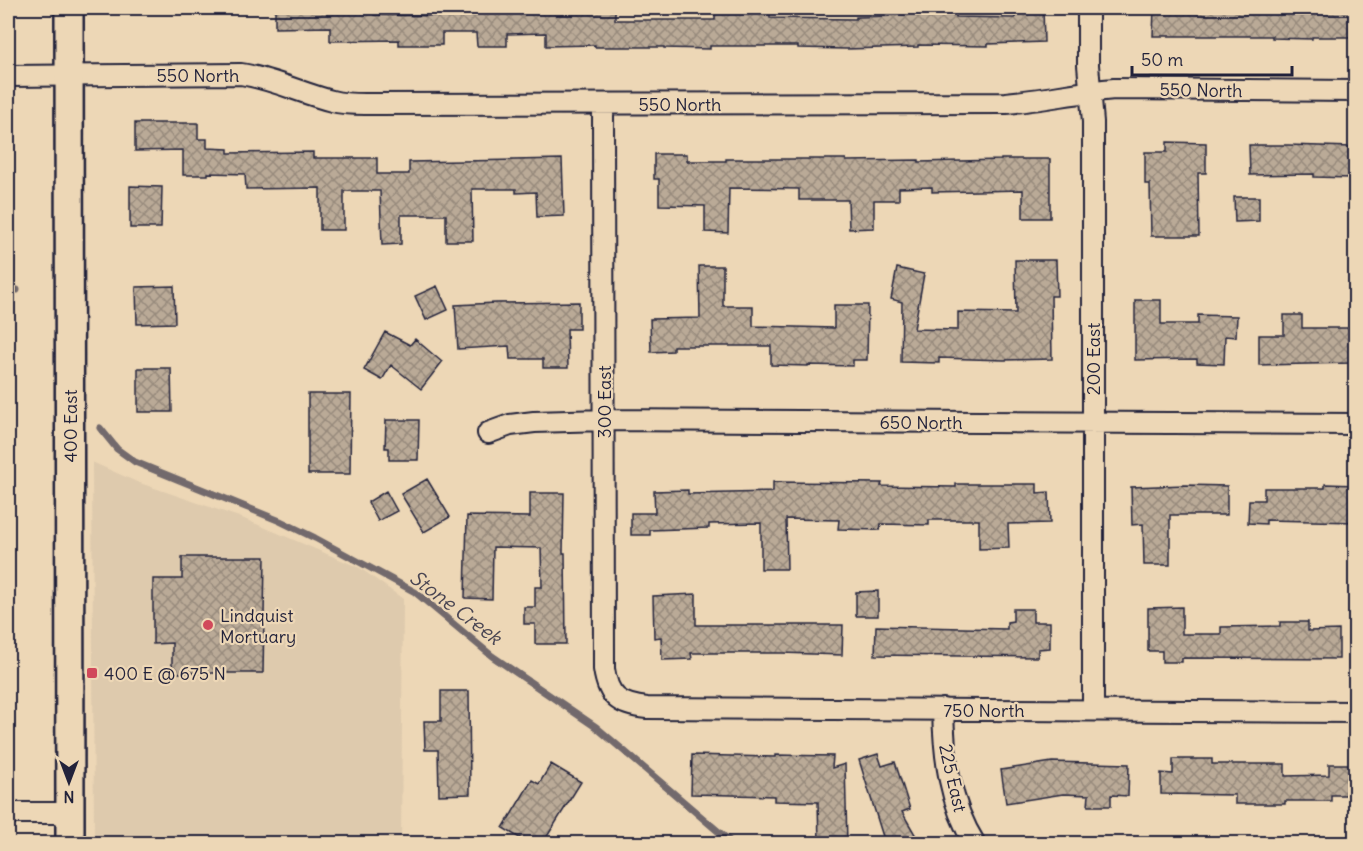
<svg xmlns="http://www.w3.org/2000/svg" width="1363" height="851" font-family="Delius,sans-serif">
<style>
.built{fill:#decaad}
.lines{fill:none;stroke-linecap:round;stroke-linejoin:round}
.stream{stroke:#72696c;stroke-width:7}
.building{fill:url(#building-cross-hatch);stroke:#22223b;stroke-width:1.5}
.minor-casing{stroke:#22223b;stroke-width:24}
.secondary-casing{stroke:#22223b;stroke-width:32}
.minor{stroke:#edd7b6;stroke-width:20}
.secondary{stroke:#edd7b6;stroke-width:27}
.poi-dot{fill:#d1495b;stroke:#edd7b6;stroke-width:2}
.labels{text-anchor:middle;dominant-baseline:central;stroke-width:4.5;stroke-linejoin:round;paint-order:stroke}
.street-label{font-size:18px;fill:#22223b;stroke:#edd7b6}
.poi-label{font-size:18px;fill:#22223b;stroke:#edd7b6;text-anchor:start}
.water-label{font-size:20px;font-style:italic;fill:#4a4653;stroke:#edd7b6}
</style>
<defs>
<pattern id="building-cross-hatch" width="8" height="8" patternUnits="userSpaceOnUse" patternTransform="scale(1.5)"><rect width="8" height="8" fill="#baaa97"/><path d="M0 0l8 8M0 8l8-8" fill="none" stroke="#978a7c"/></pattern>
</defs>
<rect width="100%" height="100%" fill="#edd7b6"/>
<filter id="ink" filterUnits="userSpaceOnUse"><feTurbulence type="fractalNoise" baseFrequency=".0167" numOctaves="2"/><feDisplacementMap in="SourceGraphic" scale="12" xChannelSelector="R" yChannelSelector="G"/><feConvolveMatrix kernelMatrix="1 2 1 2 8 2 1 2 1" color-interpolation-filters="sRGB"/></filter>
<g filter="url(#ink)">
<path class="built" d="M92,462L137,482L242,518L360,568L403,599L401,843H94Z"/>
<g class="lines">
<path class="stream" d="M8,289L17,290
M100,428L117,449L135,462L280,521L315,538L415,592L492,656L596,727L733,844"/>
</g>
<path class="building" d="M275,8H374V15L465,16L464,8H576V11L615,10V20H715V8H770V18L856,19V17L889,16V8H956V17L1015,18V8H1043L1044,42L988,44V46L918,45V47L846,49L798,48V46H710V49L664,48V47H595V45L546,46V33L507,34V46H477L476,33H442V45H399V40L330,41V27L275,28Z
M1154,8H1356V37H1312V39L1272,38V36H1153Z
M135,123H198V139H207V148L228,149V153L313,152V158H377V174H409V162L562,159L564,216L537,217L536,192L516,193V189H472L473,241H446V215H401V244L382,245L380,191H344V230H320V188L246,189L245,174L208,173V175H183V150L135,151Z
M1167,142L1206,143V173H1198L1199,236H1151L1150,184H1145V152H1167Z
M1249,145H1288L1352,147L1351,178L1314,177V174L1250,175Z
M654,154H687V161H726V159H846V161L919,160V162L1001,160V159H1050V218H1023V190L932,192V187L899,188V200H874V228L849,229L848,200H799V189L729,188L728,233L705,232V206L659,205V179H654Z
M130,186L162,187L161,228H130Z
M1234,197H1259V221L1235,222Z
M1015,260H1056L1057,296H1051L1052,359L1004,360L939,358V363L901,362L902,302L891,299L897,268L924,274L914,329L958,330V312L1016,313Z
M699,266H723V306H753V326L834,328V305H868L867,360H853V366L808,365V366L771,365V346H673V351L651,352L650,319L700,318Z
M174,286L175,323L137,324L136,287Z
M437,286L448,310L426,320L415,296Z
M1135,300H1161V324H1198V315L1237,316L1236,337L1225,336L1224,364L1197,363V359L1135,360Z
M579,302V329H567L568,368H543V359H510L509,346L458,349L455,305L496,303Z
M1284,315H1302V328H1352V363L1259,365V335H1284Z
M385,332L410,345L415,339L442,362L421,389L391,365L382,380L364,370Z
M138,368H171L172,412H138Z
M308,394H351L350,474H308Z
M386,420H419L418,460H389V448H385Z
M427,479L450,517L424,532L401,494Z
M773,482L882,483L881,486L956,487V484H1037V493L1049,492L1050,523L1008,524L1009,548L979,549V520H929V525L881,524L880,530L838,529L839,520L786,519L787,569H761V523L709,524V528L650,530V535H631V513H655L654,491L688,490V494L773,492Z
M1325,484L1356,485V522L1266,520V524L1248,523L1249,500H1264V488H1325Z
M1185,485L1227,486V515H1170V565H1144L1143,524L1132,525L1131,487Z
M386,491L397,511L378,521L368,502Z
M530,493H564L563,553H565L566,644H535V624H524V607H535V587H542L541,548L493,547L492,599L465,598L467,516L530,517Z
M182,557H265L263,673H172V643L153,644V579H182Z
M878,591V616H856V592Z
M696,594V625H843L842,655L782,653H691L692,659L662,660L661,637L654,638L653,596Z
M1182,607V634H1221V627L1280,626V622H1308V631L1339,630V659L1182,658V662H1162V651H1148V608Z
M1013,609H1033V622H1050V648L1038,649V657L875,655L876,626L1007,629V622L1013,621Z
M441,691H469L470,794L439,795L438,750H425L424,721H441Z
M878,754L882,766L895,762L910,809L902,812L920,843H885L859,760Z
M692,755L775,757V755L833,756L832,768L845,764L847,843H819L818,802L774,801V796L691,794Z
M1173,759H1212V764H1285V776L1329,775V764H1356V795H1331V801H1285V804H1235V795L1161,794V773L1173,774Z
M1052,762L1129,764L1128,796L1111,795V806H1088L1089,795L1063,794L1006,803L1001,770Z
M551,764L581,782L543,843H528L503,828L532,780L539,784Z"/>
<g class="lines">
<g class="minor-casing">
<path id="minor" d="M1088,8V65L1093,122V710
M8,76L241,74C273,79 301,93 332,101C343,104 354,104 365,104L1006,103C1042,100 1078,92 1114,89L1356,91
M603,104L604,669C608,697 619,705 647,708L1356,712
M488,433L510,425L534,422L604,420L1356,424
M943,709C944,756 949,803 975,844
M8,813H70"/>
</g>
<g class="secondary-casing">
<path id="secondary" d="M69,8L70,844"/>
</g>
<use href="#minor" class="minor"/>
<use href="#secondary" class="secondary"/>
</g>
</g>
<g class="poi-dot">
<circle cx="208" cy="625" r="6"/>
<rect x="86" y="667" width="12" height="12" rx="3"/>
</g>
<g class="labels">
<g class="street-label">
<text x="198" y="75">550 North</text>
<text transform="translate(1201 90) rotate(1)">550 North</text>
<text x="680" y="104">550 North</text>
<text transform="translate(1093 359) rotate(-90)">200 East</text>
<text transform="translate(604 402) rotate(-90)">300 East</text>
<text x="921" y="422">650 North</text>
<text transform="translate(70 426) rotate(-90)">400 East</text>
<text x="984" y="710">750 North</text>
<text transform="translate(953 778) rotate(77)">225 East</text>
</g>
<g class="poi-label">
<text x="220" y="615">Lindquist<tspan x="220" dy="21">Mortuary</tspan></text>
<text x="104" y="673">400 E @ 675 N</text>
</g>
<g class="water-label">
<text transform="translate(456 607) rotate(37)">Stone Creek</text>
</g>
</g>
<rect width="1363" height="851" fill="none" stroke="#edd7b6" stroke-width="30"/>
<rect x="15" y="15" width="1333" height="821" fill="none" stroke="#22223b" stroke-width="2" filter="url(#ink)"/>
<g transform="translate(69 782) rotate(180)" stroke="#edd7b6" stroke-width="4.5" paint-order="stroke">
<path d="M0-4.5L10 22L0 15L-10 22Z" fill="#22223b"/>
<text y="-9" font-size="16" font-weight="bold" text-anchor="middle" fill="#22223b">N</text>
</g>
<path d="M1132 66v9h160v-9" fill="none" stroke="#22223b" stroke-width="3"/>
<text x="1141" y="66" font-size="18" fill="#22223b" stroke="#edd7b6" stroke-width="4.5" paint-order="stroke">50 m</text>
</svg>
